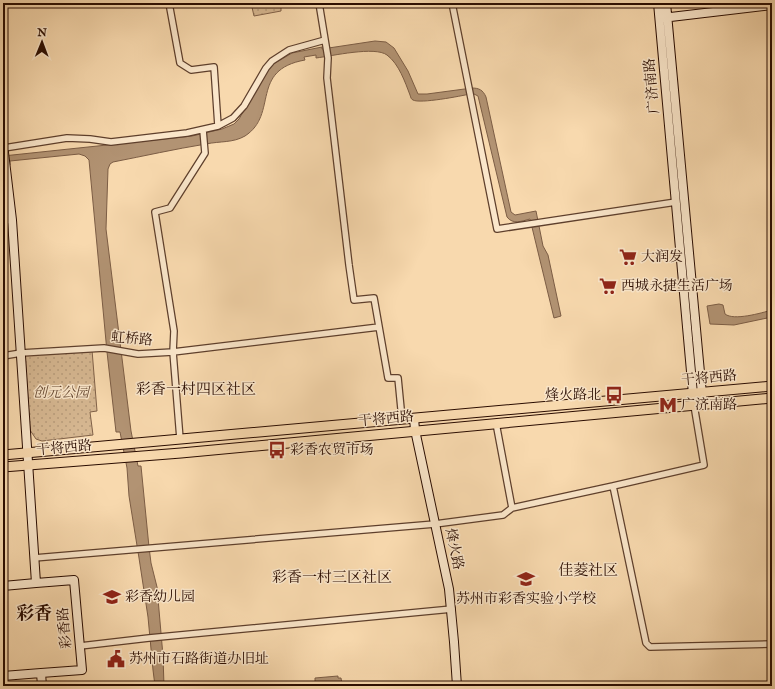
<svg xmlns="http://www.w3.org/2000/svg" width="775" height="689" font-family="'IM FELL English','Noto Serif SC',serif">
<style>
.park{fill:url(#park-dots);stroke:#806148}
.water{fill:#b29373;stroke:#7c5d45}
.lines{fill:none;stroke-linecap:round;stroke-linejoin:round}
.street-casing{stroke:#5e3f2c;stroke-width:8}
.secondary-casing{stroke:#2a0c00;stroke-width:10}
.primary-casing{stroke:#2a0c00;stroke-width:11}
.street{stroke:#fae6ca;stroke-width:5.5}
.secondary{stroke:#fae6ca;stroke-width:8}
.primary{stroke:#f8d9ae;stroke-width:9}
.labels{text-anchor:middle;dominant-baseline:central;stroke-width:3;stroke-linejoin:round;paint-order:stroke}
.street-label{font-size:14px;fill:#2a0c00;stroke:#fae6ca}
.poi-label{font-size:14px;fill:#2a0c00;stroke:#fae6ca;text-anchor:start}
.park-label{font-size:14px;font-style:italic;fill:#664832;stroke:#fae6ca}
.neighbourhood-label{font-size:15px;fill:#2a0c00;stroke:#fae6ca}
.district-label{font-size:18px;font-weight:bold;fill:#2a0c00;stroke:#fae6ca}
</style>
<defs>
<pattern id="park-dots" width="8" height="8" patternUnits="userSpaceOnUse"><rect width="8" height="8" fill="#d5b690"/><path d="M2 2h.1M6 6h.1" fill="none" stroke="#b79b7a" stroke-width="1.8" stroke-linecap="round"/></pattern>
</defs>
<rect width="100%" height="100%" fill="#f8d9ae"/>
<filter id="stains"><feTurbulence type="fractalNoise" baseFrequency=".005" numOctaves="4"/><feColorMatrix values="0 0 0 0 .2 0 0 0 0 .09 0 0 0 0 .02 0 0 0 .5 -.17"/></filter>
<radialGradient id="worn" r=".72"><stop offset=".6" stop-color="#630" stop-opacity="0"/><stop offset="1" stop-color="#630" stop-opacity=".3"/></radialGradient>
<path class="park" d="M251,3H281V11L254,16Z
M92,350L97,411L90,412L93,435L42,441L36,439L30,430L25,355Z"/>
<path class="water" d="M375,41L386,42L394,48L408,71L418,94H427L472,88C479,88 483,90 486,97L511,212L515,215L536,211L543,246L548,255L561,316L554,318L530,219C522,221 513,225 507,217L478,96L474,94H470C461,96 420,104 413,100C411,99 411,98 410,95C405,82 399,64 387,55C375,46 332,56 316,58V55L304,57L305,60C249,70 279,114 245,136C233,143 220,141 206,144C175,149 144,156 113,162L110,164L108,169L106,229L131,431L138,466H141L149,547L151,563L157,587L163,656L164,686H155L153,670L148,617L139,558L129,496L127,468L120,432H116L107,352L89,160L85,156L79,154L10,161V165H3V156L192,136L222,129L234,124L239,119L270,66L292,53L322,47V49Z
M719,304L723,305L725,314C734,321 761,313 772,310V317L734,325L710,324L707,306Z
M338,676V678H341L342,684L353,683L355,686H280L315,682V678Z"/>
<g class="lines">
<g class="street-casing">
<path id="street" d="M169,3L180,63L191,70L214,67L218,126
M319,3L328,58L327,78L349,265L354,300L374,298L388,378H398L402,419
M452,3L497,229L676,202
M203,130L205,153L170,208L155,212L174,331L173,352L379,327
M4,148L67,138L90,139L111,142L187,133L218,126L233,118L244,106L266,68L272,61L289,50L325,40
M3,221L12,220
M3,356L21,353L104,348L138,354L173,352L180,439
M694,405L704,465L613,486L646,643L650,647L772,644
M496,423L512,508L613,486
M34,558L435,524L503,515L512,508
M80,646L149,638L452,609"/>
</g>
<g class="secondary-casing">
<path id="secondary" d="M658,3L694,405
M666,3L703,405
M662,18L772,5
M3,144L12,220L36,583L74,580L82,670L41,673L42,686
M414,418L415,430L449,589L454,642L457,686
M3,586L36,583
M3,676L41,673"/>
</g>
<g class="primary-casing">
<path id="primary" d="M3,455L772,386
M3,467L181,453L772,398"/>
</g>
<use href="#street" class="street"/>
<use href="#secondary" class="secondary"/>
<use href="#primary" class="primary"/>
</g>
<defs>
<g id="supermarket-bare" transform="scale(1.38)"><path d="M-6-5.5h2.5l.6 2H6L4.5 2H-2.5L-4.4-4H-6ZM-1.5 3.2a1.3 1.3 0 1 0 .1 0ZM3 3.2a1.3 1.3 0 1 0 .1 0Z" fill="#8f2418" stroke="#fae6ca" stroke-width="2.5" paint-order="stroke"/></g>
<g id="bus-bare" transform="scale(1.38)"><path d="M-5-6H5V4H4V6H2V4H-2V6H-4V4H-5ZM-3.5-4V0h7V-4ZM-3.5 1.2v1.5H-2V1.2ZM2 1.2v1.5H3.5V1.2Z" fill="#8f2418" stroke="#fae6ca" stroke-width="2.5" paint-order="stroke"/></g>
<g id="metro-bare" transform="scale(1.38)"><path d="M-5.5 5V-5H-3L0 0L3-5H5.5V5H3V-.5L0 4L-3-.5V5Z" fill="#8f2418" stroke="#fae6ca" stroke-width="2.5" paint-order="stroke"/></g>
<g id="school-bare" transform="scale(1.38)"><path d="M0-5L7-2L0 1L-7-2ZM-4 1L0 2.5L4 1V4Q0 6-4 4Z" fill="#8f2418" stroke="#fae6ca" stroke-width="2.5" paint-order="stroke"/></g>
<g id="civic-bare" transform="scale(1.38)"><path d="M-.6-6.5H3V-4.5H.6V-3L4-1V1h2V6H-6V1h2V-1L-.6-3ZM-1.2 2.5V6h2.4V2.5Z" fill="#8f2418" stroke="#fae6ca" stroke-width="2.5" paint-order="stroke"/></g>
</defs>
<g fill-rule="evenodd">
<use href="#supermarket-bare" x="628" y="257"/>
<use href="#supermarket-bare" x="608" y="286"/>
<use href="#bus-bare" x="614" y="395"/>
<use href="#metro-bare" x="668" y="405"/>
<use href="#bus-bare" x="277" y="450"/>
<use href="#school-bare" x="526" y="579"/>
<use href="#school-bare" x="112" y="597"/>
<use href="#civic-bare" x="116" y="659"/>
</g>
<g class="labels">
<g class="street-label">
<text transform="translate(652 86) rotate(-95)">广济南路</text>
<text transform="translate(132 339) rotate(5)">虹桥路</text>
<text transform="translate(709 378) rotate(-5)">干将西路</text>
<text transform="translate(386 419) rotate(-5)">干将西路</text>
<text transform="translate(64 448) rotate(-5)">干将西路</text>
<text transform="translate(454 549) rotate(78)">烽火路</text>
<text transform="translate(65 628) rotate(-95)">彩香路</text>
</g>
<g class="poi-label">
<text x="641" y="257">大润发</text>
<text x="621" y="286">西城永捷生活广场</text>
<text x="601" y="395" text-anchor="end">烽火路北</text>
<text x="681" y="405">广济南路</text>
<text x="290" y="450">彩香农贸市场</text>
<text x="125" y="597">彩香幼儿园</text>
<text x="526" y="599" text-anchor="middle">苏州市彩香实验小学校</text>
<text x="129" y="659">苏州市石路街道办旧址</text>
</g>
<g class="park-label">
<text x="61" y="393">创元公园</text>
</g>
<g class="neighbourhood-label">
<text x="196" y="389">彩香一村四区社区</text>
<text x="588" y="570">佳菱社区</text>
<text x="332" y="577">彩香一村三区社区</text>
</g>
<g class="district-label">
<text x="34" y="614">彩香</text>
</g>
</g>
<rect width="775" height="689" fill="none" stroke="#f8d9ae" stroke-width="16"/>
<rect x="4" y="4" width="767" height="681" fill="none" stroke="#2a0c00" stroke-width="2"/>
<rect x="8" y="8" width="759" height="673" fill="none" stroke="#2a0c00"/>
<g transform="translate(42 42) rotate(1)" stroke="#fae6ca" stroke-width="3" paint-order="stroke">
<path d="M0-3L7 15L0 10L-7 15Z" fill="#2a0c00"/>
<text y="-6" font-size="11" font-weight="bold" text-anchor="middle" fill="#2a0c00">N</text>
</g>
<rect width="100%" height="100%" filter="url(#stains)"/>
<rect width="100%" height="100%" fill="url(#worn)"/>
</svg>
